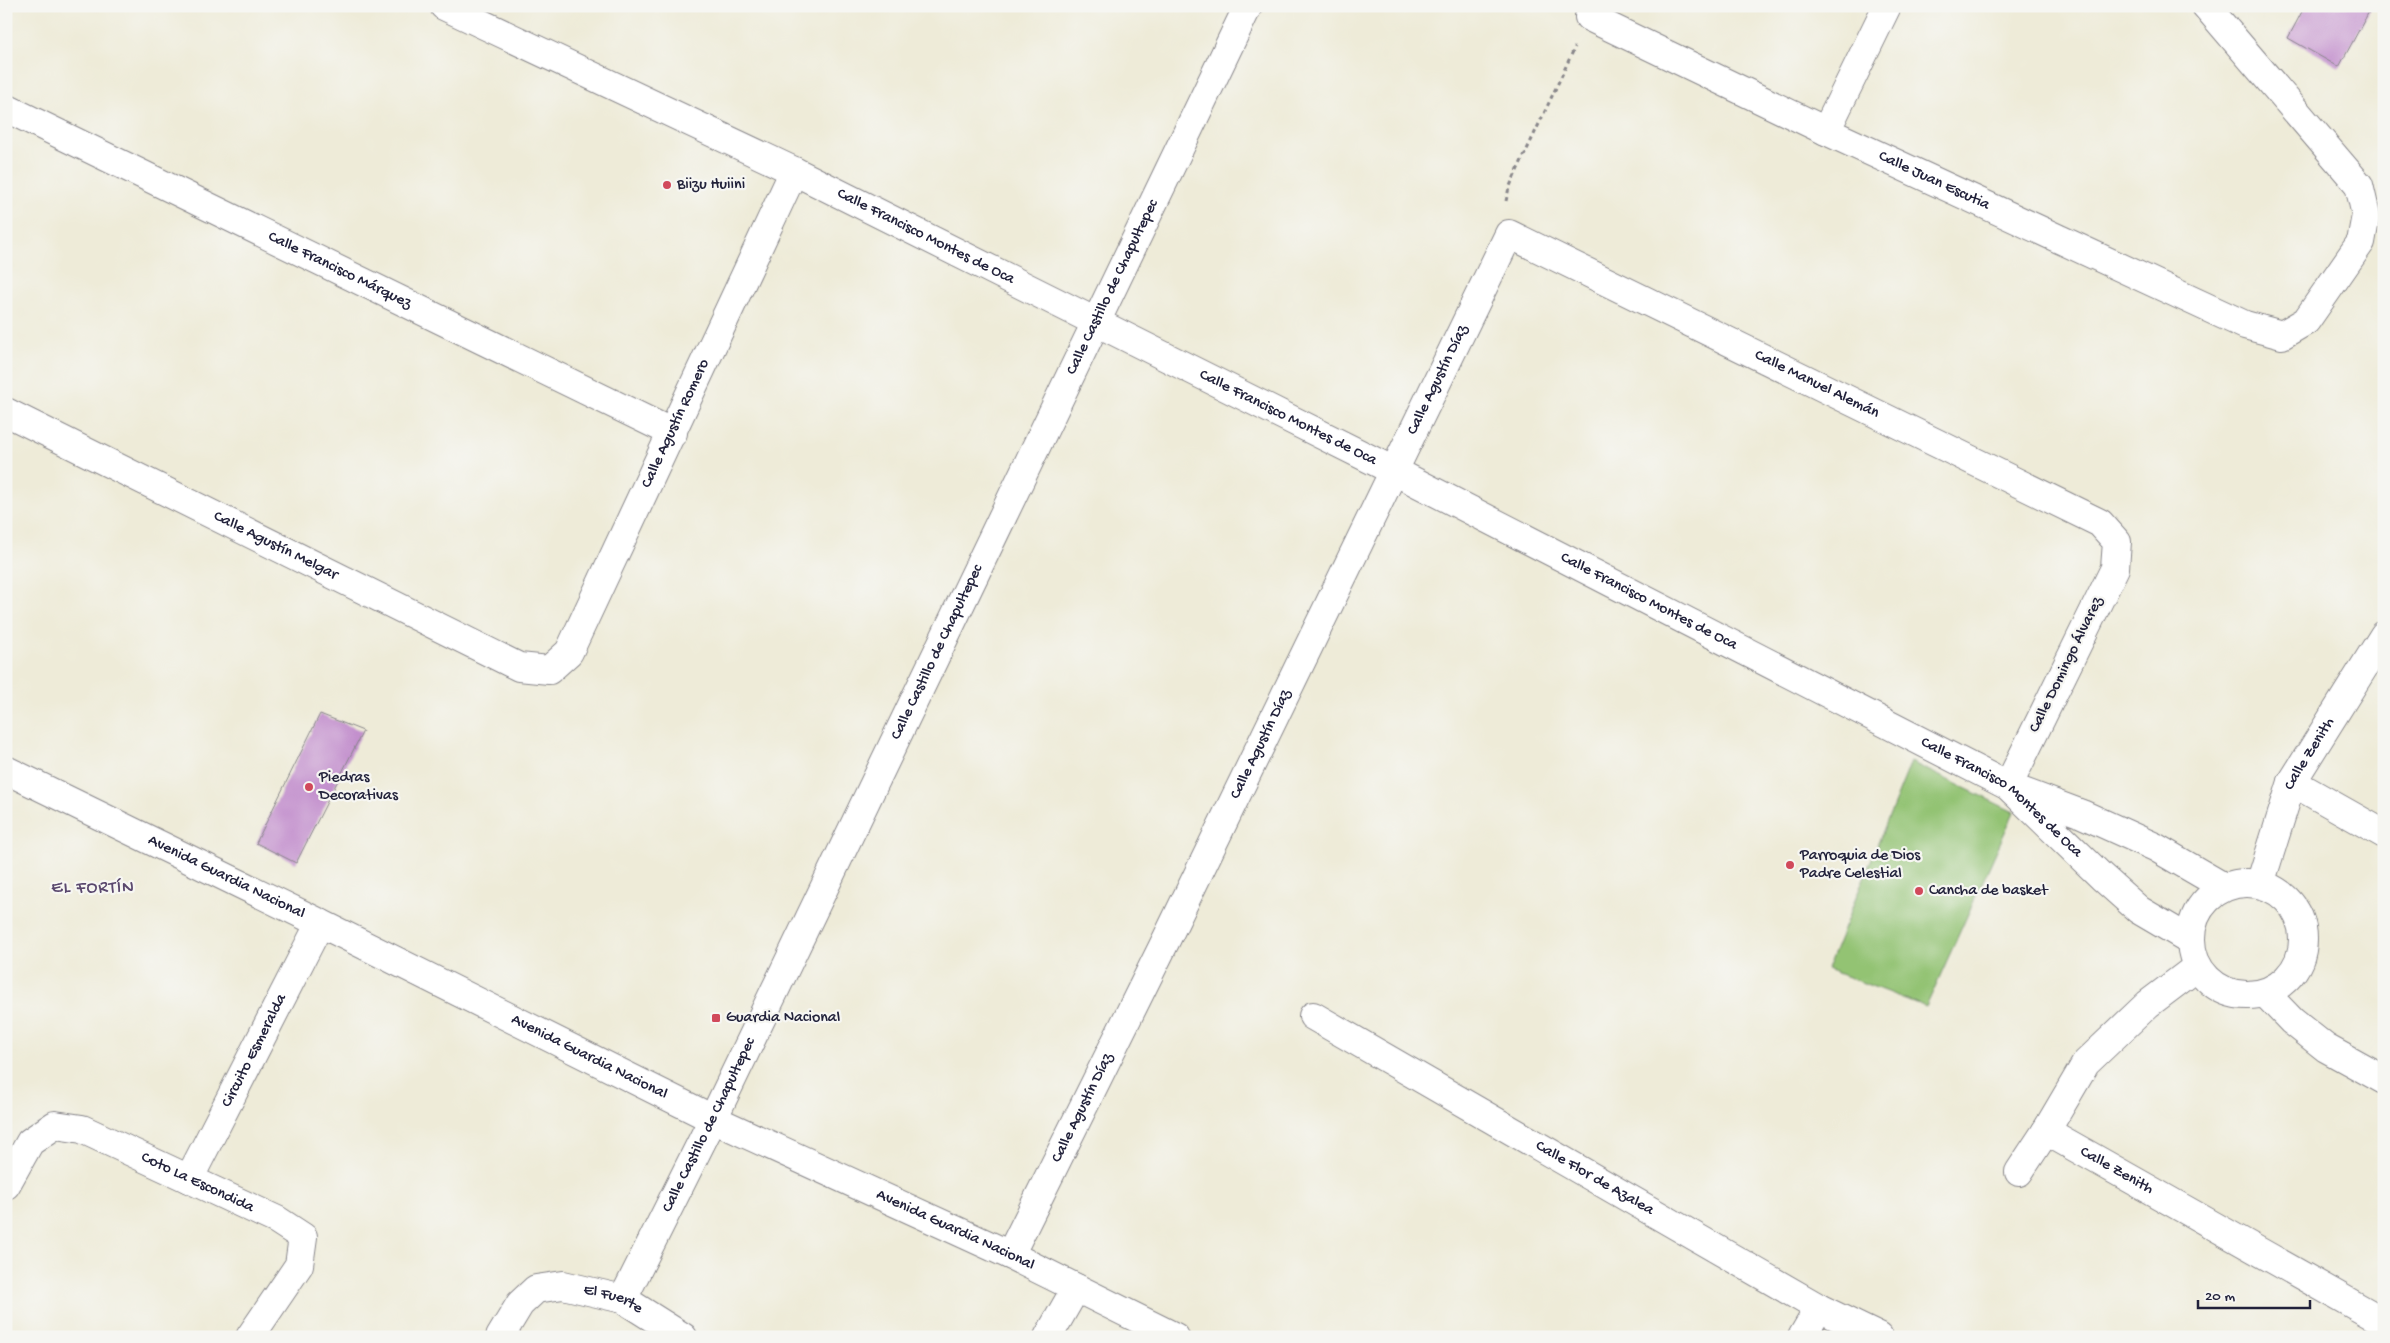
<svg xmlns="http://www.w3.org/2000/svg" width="2390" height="1343" font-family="'Gochi Hand',sans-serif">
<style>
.green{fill:#93c373;stroke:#5a7257}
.building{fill:#c390cd}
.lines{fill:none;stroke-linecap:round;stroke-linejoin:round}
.street-casing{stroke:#88868a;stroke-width:30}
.path{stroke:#88868a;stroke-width:3;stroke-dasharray:4 4;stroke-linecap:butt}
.street{stroke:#fff;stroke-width:28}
.poi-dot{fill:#d1495b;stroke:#f6f6f2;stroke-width:2}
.labels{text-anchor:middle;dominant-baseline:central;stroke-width:4.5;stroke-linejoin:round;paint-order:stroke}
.street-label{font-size:16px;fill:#22223b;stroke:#f6f6f2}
.poi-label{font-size:16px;fill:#22223b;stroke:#f6f6f2;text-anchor:start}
.neighbourhood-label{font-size:18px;letter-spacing:1px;fill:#5a486e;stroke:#f6f6f2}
</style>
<rect width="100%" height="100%" fill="#f6f6f2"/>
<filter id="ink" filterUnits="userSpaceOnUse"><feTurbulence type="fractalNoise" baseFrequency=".02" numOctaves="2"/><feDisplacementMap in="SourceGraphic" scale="10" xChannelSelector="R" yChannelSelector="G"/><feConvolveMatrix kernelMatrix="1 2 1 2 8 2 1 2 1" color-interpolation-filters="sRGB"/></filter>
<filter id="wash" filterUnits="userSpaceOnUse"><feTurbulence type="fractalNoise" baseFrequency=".0096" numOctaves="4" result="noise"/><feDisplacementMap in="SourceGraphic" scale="20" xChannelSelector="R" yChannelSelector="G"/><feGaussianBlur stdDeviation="1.12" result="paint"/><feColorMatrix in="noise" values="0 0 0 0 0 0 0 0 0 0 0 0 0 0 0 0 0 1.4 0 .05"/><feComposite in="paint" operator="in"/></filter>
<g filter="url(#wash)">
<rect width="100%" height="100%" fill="#eeebd8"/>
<path class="green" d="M1911,762L2014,812L1926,1007L1827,969Z"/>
<g id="blocks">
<path class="building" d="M2305,6H2372L2339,67L2288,38Z
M320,714L363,731L296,863L256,843Z"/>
</g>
</g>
<g filter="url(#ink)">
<use href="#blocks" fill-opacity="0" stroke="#88868a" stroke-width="1"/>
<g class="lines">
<g class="street-casing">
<g id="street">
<path id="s1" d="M444,6L794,171L1394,471L2008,786L2102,877L2139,910L2190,940"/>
<path id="s2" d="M1594,6L1589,17L1826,131L2245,325L2282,335L2306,321L2361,242L2366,215L2359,185L2206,6"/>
<path id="s3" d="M6,108L673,433"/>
<path d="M1826,131L1887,6"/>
<path id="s4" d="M6,412L519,667L549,670L569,652L794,171"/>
<path id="s5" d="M6,770L320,923L713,1119L1010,1255L1175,1337"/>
<path d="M2292,782L2384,834"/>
<path d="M2018,790L2082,814L2155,847L2224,887"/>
<circle cx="2247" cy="939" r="56"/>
<path id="s6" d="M2260,884L2292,782L2384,635"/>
<path d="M2265,993L2292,1021L2326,1048L2384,1080"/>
<path id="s7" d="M1313,1016L1819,1308L1879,1337"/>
<path id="s8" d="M2046,1131L2384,1322"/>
<path d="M2019,1172L2046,1131L2086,1063L2148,1004L2197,967"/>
<path id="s9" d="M189,1179L320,923"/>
<path id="s10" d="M6,1185L30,1142L55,1125L82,1129L277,1220L303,1237L299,1265L250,1337"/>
<path id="s11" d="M1010,1255L1167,938L1509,234L2100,523L2117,542L2115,568L2008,786"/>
<path id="s12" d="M623,1299L713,1119L1248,6"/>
<path id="s13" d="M500,1337L520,1304L536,1289L563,1285L623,1299L683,1337"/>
<path d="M1048,1337L1076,1288"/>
<path d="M1802,1337L1819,1308"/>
</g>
</g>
<path class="path" d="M1506,201L1509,188L1575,47"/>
<use href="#street" class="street"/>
</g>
</g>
<g class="poi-dot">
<circle cx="667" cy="185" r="5"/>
<circle cx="309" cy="787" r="5"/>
<circle cx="1790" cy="865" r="5"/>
<circle cx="1919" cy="891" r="5"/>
<rect x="711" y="1013" width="10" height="10" rx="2.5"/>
</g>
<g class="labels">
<g class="street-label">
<text stroke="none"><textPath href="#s2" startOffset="394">Calle Juan Escutia</textPath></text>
<text stroke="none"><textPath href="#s1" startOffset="534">Calle Francisco Montes de Oca</textPath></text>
<text stroke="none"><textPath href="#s3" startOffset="371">Calle Francisco Márquez</textPath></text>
<text stroke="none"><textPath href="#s12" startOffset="1124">Calle Castillo de Chapultepec</textPath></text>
<text stroke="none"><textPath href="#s11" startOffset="974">Calle Agustín Díaz</textPath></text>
<text stroke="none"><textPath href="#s11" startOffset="1479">Calle Manuel Alemán</textPath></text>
<text stroke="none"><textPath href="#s1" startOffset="939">Calle Francisco Montes de Oca</textPath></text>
<text stroke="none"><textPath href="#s4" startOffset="882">Calle Agustín Romero</textPath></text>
<text stroke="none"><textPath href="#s4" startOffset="301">Calle Agustín Melgar</textPath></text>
<text stroke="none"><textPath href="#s1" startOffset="1344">Calle Francisco Montes de Oca</textPath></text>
<text stroke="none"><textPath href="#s12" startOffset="719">Calle Castillo de Chapultepec</textPath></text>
<text transform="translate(2067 665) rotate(-64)">Calle Domingo Álvarez</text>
<text stroke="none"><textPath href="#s11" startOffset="569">Calle Agustín Díaz</textPath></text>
<text stroke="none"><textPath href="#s6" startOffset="140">Calle Zenith</textPath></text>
<text stroke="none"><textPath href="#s1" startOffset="1749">Calle Francisco Montes de Oca</textPath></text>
<text stroke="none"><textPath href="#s5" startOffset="245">Avenida Guardia Nacional</textPath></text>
<text stroke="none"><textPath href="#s9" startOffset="144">Circuito Esmeralda</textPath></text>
<text stroke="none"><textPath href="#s5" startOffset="650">Avenida Guardia Nacional</textPath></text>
<text stroke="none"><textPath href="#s11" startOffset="164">Calle Agustín Díaz</textPath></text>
<text stroke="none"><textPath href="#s12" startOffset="194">Calle Castillo de Chapultepec</textPath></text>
<text stroke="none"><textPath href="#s8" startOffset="81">Calle Zenith</textPath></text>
<text stroke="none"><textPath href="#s7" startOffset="325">Calle Flor de Azalea</textPath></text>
<text stroke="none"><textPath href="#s10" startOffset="234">Coto La Escondida</textPath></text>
<text stroke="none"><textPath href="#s5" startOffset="1055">Avenida Guardia Nacional</textPath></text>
<text stroke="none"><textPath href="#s13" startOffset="140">El Fuerte</textPath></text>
</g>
<g class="poi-label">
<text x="677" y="185">Biizu Huiini</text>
<text x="319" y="778">Piedras<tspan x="319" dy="18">Decorativas</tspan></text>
<text x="1800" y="856">Parroquia de Dios<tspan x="1800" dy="18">Padre Celestial</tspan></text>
<text x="1929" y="891">Cancha de basket</text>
<text x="726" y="1018">Guardia Nacional</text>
</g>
<g class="neighbourhood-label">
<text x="93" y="888">EL FORTÍN</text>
</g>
</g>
<rect width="2390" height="1343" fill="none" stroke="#f6f6f2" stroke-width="25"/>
<path d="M2198 1300v8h112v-8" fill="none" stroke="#22223b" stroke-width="2.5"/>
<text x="2205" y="1300" font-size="15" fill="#22223b" stroke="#f6f6f2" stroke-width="4" paint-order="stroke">20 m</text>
</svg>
